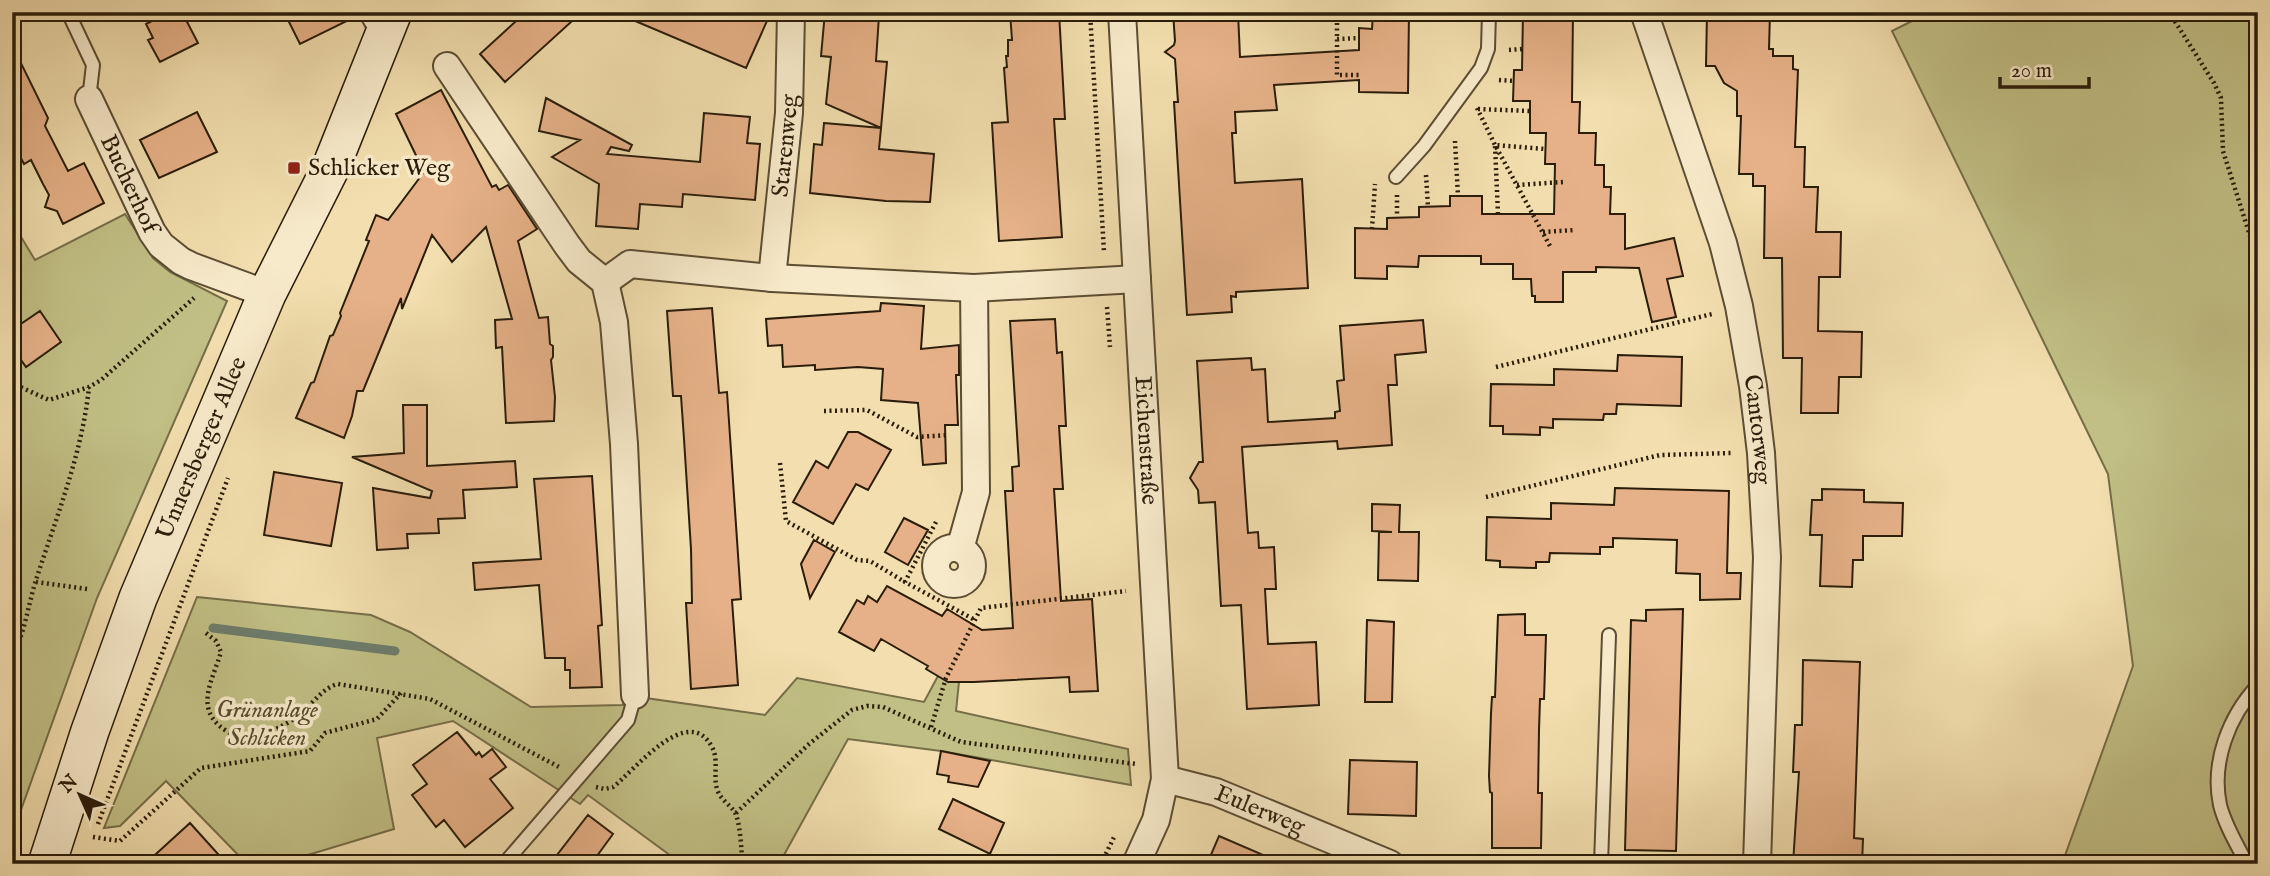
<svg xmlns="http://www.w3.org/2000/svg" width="2270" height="876" font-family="'IM FELL English',serif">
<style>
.green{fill:#c1bf85;stroke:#766e48;stroke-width:2}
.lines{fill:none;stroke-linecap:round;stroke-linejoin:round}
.stream{stroke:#6e7c6c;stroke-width:9}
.building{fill:#e6b188;stroke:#2a1d0a;stroke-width:2}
.service-casing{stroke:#5c4d33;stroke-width:16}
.minor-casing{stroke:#5c4d33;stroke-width:30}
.secondary-casing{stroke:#2a1d0a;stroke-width:40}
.path{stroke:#2a1d0a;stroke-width:4.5;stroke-dasharray:2 3.5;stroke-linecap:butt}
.service{stroke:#f7eaca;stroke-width:12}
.minor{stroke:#f7eaca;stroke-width:26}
.secondary{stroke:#f7eaca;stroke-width:37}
.poi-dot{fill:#8f2418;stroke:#f7eaca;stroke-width:2.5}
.labels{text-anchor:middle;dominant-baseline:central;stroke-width:7;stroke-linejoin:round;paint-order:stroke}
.street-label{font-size:24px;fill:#2a1d0a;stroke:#f7eaca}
.poi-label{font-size:24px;fill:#2a1d0a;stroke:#f7eaca;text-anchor:start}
.park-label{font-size:24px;font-style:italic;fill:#574e2f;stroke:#f7eaca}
</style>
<rect width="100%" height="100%" fill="#f2deae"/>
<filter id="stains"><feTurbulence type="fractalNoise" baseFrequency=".00286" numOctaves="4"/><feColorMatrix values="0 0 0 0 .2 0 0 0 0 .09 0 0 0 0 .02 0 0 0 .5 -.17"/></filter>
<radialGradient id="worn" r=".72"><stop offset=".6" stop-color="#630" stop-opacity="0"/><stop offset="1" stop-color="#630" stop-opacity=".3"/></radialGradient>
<path class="green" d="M1930,12H2258V864H2062L2133,666L2108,474L1892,31Z
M125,214L153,258L170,272L227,301L97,598L12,835V222L35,260Z
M197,597L371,615L410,632L531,707L623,705L624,695L765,715L797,678L924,702L938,676L959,682L956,711L1128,749L1131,785L941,751L848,739L779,864H682L588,795L580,804L453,721L377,738L394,829L278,864H247L166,781L120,826L104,828Z"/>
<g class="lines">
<path class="stream" d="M12,551L13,550
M213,628L395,651"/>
</g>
<path class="building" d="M170,12H182L198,43L160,62L148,40L153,38L146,24Z
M284,12H356L357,16L300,44Z
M526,12H582L505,82L480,54Z
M614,12H771L746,68Z
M825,12H856V14L879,16L876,61L887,62L881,128L826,104L831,57L821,56Z
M1010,12H1059L1065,119H1054L1062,237L999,241L992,123L1008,122L1004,68L1007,67L1006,56H1008V40H1012Z
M1173,12H1238L1240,57L1359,50V28L1372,29L1373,12H1409L1408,93L1359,92V80L1274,85L1277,110L1235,112L1236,133H1232L1235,183L1302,179L1308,288L1236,292V297L1231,296L1232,312L1187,315L1174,102H1178L1175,59L1165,52L1174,45L1175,41Z
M1523,12H1573L1572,102H1580L1579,133H1596L1595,165H1604V187H1611L1610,214H1625V249L1674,238L1683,276L1667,279L1676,317L1652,322L1639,268L1596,267V272H1563V302H1535V296H1532L1531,279H1513V264H1481V256H1419L1418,267L1387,266V279L1355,278V228L1387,229V218L1419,217V207L1450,206V196H1482V214H1554L1555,164H1545L1546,133H1530V101H1513L1514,70H1522Z
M1707,12H1770L1769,49H1773V56H1793V69L1798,70L1795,147H1805L1804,187H1818L1816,232H1841L1840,277H1819L1818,331L1862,332L1861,377H1839L1838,413H1801L1802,358H1783L1782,258H1764L1765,186H1753V174H1739L1741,116H1737V91L1724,83L1715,66H1706Z
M12,45L48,118L45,126L68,171L84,163L104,203L63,224L57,211L45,207L49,195L43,184L31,160L24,164L12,141Z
M441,90L492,187L496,185L499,190L508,185L537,229L518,241L539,318L548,317L550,344L553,346V357L551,360L555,397L554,421L506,423L502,347L496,348L495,320L512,319L486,227L452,262L432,235L402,309L401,298L363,391H357L352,416L344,438L296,418L311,383L314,382L330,336L333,335L341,316L340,313L369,241L366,240L376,215L388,220L424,172L396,114Z
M546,98L632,145L629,151L611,147L607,154L700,162L704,113L750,117L747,143L760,144L755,200L683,194L682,207L640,204L638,229L596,226L599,184L552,157L580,140L539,131Z
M197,112L217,152L159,178L140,140Z
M824,123L881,128L879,149L934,154L930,202L886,201L810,193L814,144L822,145Z
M881,303L924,306L921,349L959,345V375H956L958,425H945L946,463L923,465L918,403L881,400L883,369L858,367L815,370V365L783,367L782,345L768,346L766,319L880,311Z
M712,308L719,393L727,392L741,599L732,600L738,685L691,689L686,603H692L691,549L684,439L681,396H673L667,311Z
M40,311L61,342L26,367L12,347V330Z
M1055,319L1057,353L1062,352L1066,426H1059L1063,489H1054L1061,601L1092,599L1098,691L1070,692L1069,677L974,682H948L926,669L928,666L881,639L874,651L839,632L857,600L864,604L868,596L877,602L887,586L942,616L947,609L982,630L1013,628L1005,491H1013L1012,467L1019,466L1010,321Z
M1423,320L1426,352L1395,355L1397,385H1388L1392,445L1338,449L1337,441L1242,447L1248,533L1258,532L1259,548L1274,547L1276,589H1265L1268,644L1316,642L1319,705L1247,709L1241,605L1221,606L1215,502L1199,503L1198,490L1190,478L1199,462H1203L1197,361L1251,358L1252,370L1265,369L1268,422L1335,418V412L1340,411L1337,381L1344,380L1340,326Z
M1618,355L1682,357L1681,406L1617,404L1616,414H1604L1603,420L1553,419V428L1540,427V435L1503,434V426H1490L1491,384L1554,385V369L1617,371Z
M403,405H427V466L515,461L517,487L463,490L465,518L438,519L439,533L407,534L408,548L377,550L373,488L430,498L432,491L352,457L404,453Z
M848,432H858L891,450L868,490L856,484L833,524L793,502L816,461L828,468Z
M274,472L342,483L331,546L264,535Z
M592,476L602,625L598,626L602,687L570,688V670H565V658H545L539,585L475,590L473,563L541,559L534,479Z
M1615,488L1729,491L1727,573H1741L1740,599L1700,600V574L1676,573L1677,540L1613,538V547H1600V554L1550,553L1549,562H1536V568L1500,567V561L1486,560L1487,517L1551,519V503L1614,505Z
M1822,489L1864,490V502L1903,503L1902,536H1863V560H1853L1852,587L1820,586L1822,535H1810L1812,500H1822Z
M1372,504L1400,505L1399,532H1419L1418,581L1378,580L1379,532H1392L1372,531Z
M904,518L928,530L908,565L885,552Z
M814,540L835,552L810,598L801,564Z
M1683,609L1676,851L1625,850L1631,620L1646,621V610Z
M1525,614V635H1546L1544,699H1540L1539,730L1538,793H1542L1541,848H1492V793L1490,792L1489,776L1491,713L1492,697H1495L1498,615Z
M1367,620L1394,622L1392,702H1365Z
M1803,660L1860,662L1854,838L1863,839L1862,864H1793L1799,772H1793L1795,725H1802Z
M457,732L476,755L479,752L482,757L492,749L506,767L490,779L513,808L465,847L444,820L436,827L412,795L427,784L413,765Z
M941,751L990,761L978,787L948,782L949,776L937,774Z
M1350,760L1417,762L1416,816L1348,814Z
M953,799L1004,823L990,854L939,829Z
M588,815L613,834L591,864H550Z
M190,823L227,864H145Z
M1219,836L1284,864H1207Z"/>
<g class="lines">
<g class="service-casing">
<path id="service" d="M68,12L93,65L89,99
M365,12L377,33
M1396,177L1424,146L1481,68L1488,49L1489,12
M504,864L628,720L635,695
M1601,864L1609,635
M2247,864C2237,845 2225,825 2220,805C2211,762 2229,716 2258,685"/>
</g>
<g class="minor-casing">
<g id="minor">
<path id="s1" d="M1122,12L1165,779L1156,820L1136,864"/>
<path id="s2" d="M1644,12L1723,243L1739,306L1753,386L1761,453L1767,557L1757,864"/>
<path d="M447,66L567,245L579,261L605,282L614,322L624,444L635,695"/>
<path id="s3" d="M89,99L152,232L161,245L181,261L191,266L267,294"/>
<path id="s4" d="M772,278L789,113L791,12"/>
<path d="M605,282L630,264L772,278L974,288L1137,279"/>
<circle cx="954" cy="566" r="18"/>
<path d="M960,549L976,492L974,288"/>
<path id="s5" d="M1165,779L1216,792L1390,864"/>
</g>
</g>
<g class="secondary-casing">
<g id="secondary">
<path id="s6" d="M47,864L90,731L138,598L267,294L331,167L393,12"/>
</g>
</g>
<path class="path" d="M1090,12L1104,252
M1337,12V75H1359
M2169,12L2214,83L2221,98L2223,151L2258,261
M1510,18H1523
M1337,39L1359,38
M1509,50L1523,49
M1499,80L1514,81
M1477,108L1495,145L1550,246
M1478,109L1530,111
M1455,141L1458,196
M1426,175L1428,207
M1517,185L1563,182
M1397,195V218
M1498,214L1495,145L1545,149
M1372,229L1375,184
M1543,232L1575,230
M1107,307L1110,347
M1496,367L1712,314
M16,385L49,400L89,387L101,380L194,298
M824,411L867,410L917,437L949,435
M780,463L786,521L857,560L870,561L905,582
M1486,497L1660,455L1733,453
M936,522L905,582L975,620
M36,582L87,589
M206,633L216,641L221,652C213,680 193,709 225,730C247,745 282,729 300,714C313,704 322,688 338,684L430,699L561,768
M12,657C25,633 28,605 36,580C57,515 82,454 89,387
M931,727L946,678L981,608L1126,591
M596,787L605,789L613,787C635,770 688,702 712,747C719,760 713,776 717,789C720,799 728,803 734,811C740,818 742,853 742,864
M736,813L809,744L852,710L867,706L883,707L961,742L1136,764
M98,824L228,478
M93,837L120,841L201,768L310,751L325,733L377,719L401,693
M1101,864L1115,835"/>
<use href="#service" class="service"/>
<use href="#minor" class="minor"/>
<use href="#secondary" class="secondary"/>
</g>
<rect class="poi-dot" x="287" y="161" width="14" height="14" rx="3.5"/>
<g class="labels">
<g class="street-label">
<text stroke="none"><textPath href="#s4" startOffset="133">Starenweg</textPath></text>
<text stroke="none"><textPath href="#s3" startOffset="94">Bucherhof</textPath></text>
<text stroke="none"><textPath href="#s2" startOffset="434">Cantorweg</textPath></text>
<text stroke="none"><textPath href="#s1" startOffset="429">Eichenstraße</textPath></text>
<text stroke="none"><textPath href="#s6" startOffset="444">Unnersberger Allee</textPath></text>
<text stroke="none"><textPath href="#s5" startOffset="100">Eulerweg</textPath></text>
</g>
<g class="poi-label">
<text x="308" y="168">Schlicker Weg</text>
</g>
<g class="park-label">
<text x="267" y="710">Grünanlage<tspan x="267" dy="28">Schlicken</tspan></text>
</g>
</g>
<rect width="2270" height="876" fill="none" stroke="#f2deae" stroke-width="42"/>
<rect x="14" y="14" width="2242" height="848" fill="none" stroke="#2a1d0a" stroke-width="3.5"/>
<rect x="21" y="21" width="2228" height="834" fill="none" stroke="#2a1d0a" stroke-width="2"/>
<g transform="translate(80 795) rotate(315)" stroke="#f7eaca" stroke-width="5" paint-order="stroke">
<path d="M0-5L12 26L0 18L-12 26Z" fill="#2a1d0a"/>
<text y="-10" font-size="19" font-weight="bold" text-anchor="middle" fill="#2a1d0a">N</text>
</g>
<path d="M2000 77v10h89v-10" fill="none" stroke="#2a1d0a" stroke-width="3.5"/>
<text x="2011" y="77" font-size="21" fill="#2a1d0a" stroke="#f7eaca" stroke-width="5" paint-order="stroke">20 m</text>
<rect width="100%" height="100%" filter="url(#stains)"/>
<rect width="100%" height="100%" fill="url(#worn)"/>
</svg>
